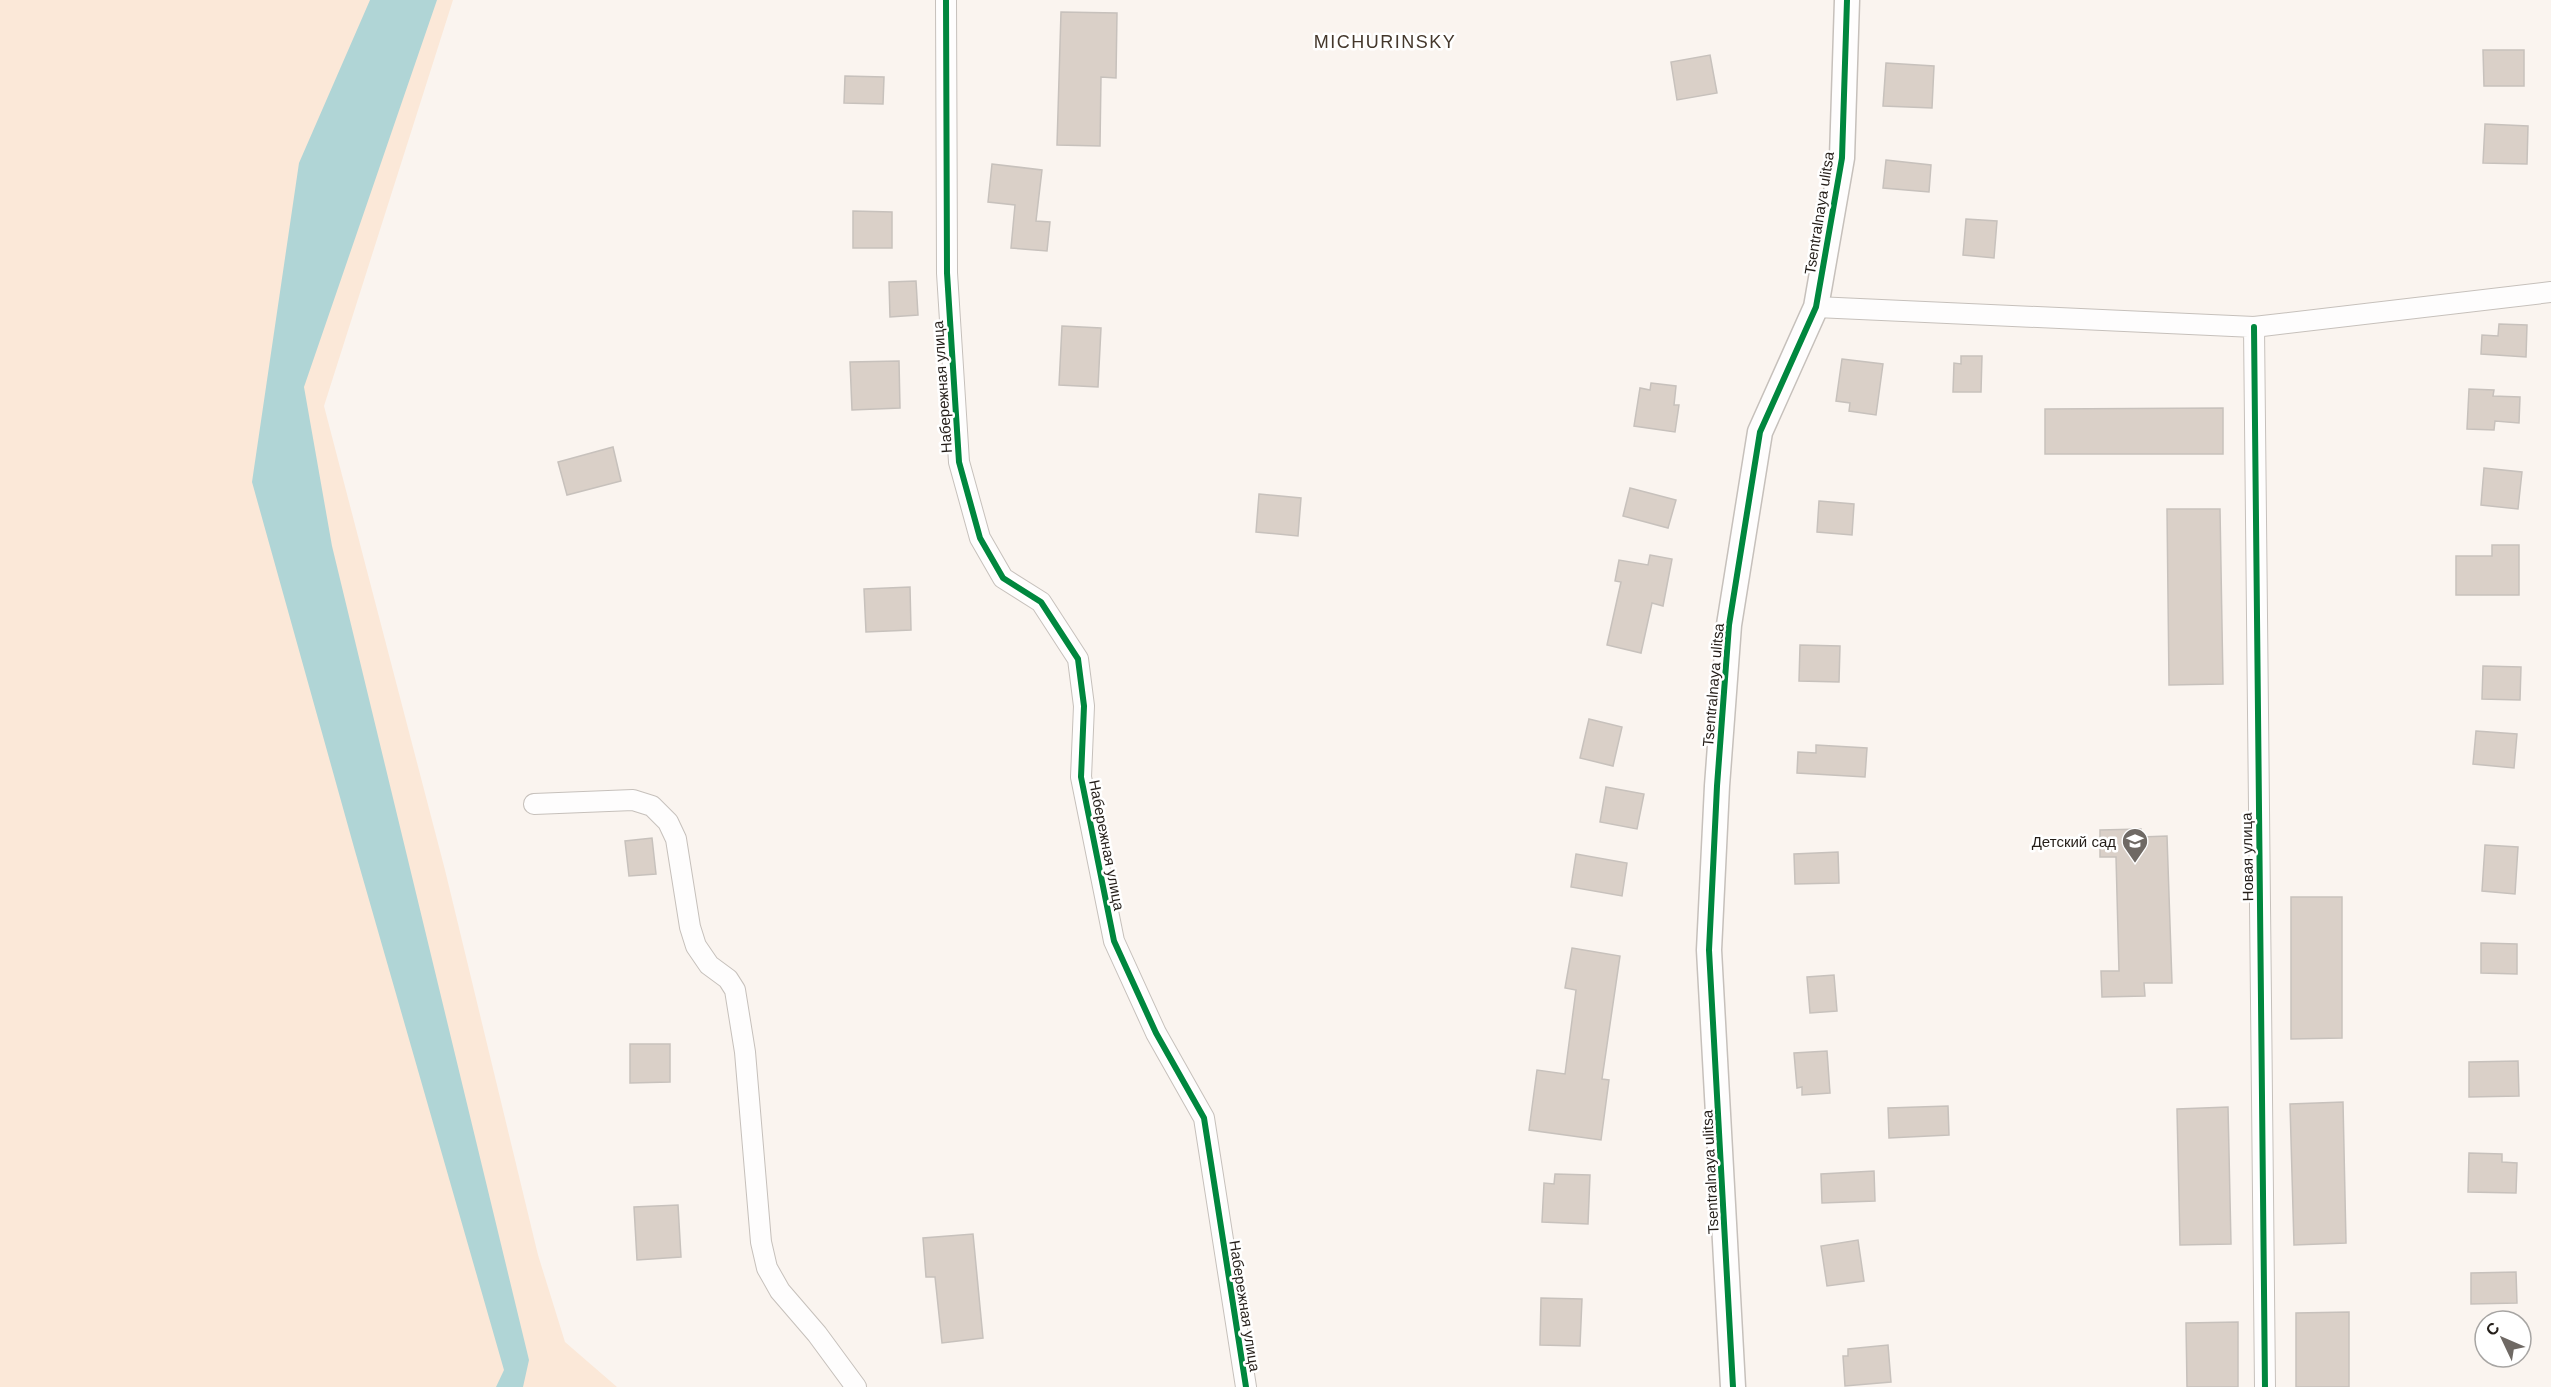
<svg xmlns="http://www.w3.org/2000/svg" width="2551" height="1387" font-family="Arial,sans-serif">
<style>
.green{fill:#fbe8d8}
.water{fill:#b0d5d6}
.building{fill:#dad0c8;stroke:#c7c1bc;stroke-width:1.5}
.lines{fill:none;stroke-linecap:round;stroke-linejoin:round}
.minor-casing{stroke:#c6c0bb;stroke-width:22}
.tertiary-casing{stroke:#c6c0bb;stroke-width:27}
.minor{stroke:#fefdfd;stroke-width:20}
.tertiary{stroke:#fefdfd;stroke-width:24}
.cycleway-casing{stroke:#fff;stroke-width:10}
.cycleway{stroke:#00873e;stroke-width:6}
.labels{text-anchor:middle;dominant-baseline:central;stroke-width:5;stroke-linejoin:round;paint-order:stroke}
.street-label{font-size:15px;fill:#241e19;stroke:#fff}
.poi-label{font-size:15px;fill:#241e19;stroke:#fff;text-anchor:end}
.quarter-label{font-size:18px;letter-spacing:1.5px;fill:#44372b;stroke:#fff}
</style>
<rect width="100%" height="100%" fill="#faf4ef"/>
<path class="green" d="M0,0H453L324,406L445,870L538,1255L565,1342L617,1387H0Z"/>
<path class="water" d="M370,0H437L304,387L332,546L529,1360L523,1387H496L504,1370L355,851L252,482L299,163Z"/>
<path class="building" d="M1061,12L1117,13L1116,78L1101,77L1100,146L1057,145Z
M2483,50H2524V86H2484Z
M1710,55L1717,93L1677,100L1671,62Z
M1886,63L1934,66L1932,108L1883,106Z
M845,76L884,77L883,104L844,103Z
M2485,124L2528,126L2527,164L2483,163Z
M1886,160L1931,165L1929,192L1883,188Z
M992,164L1042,170L1036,221L1050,222L1047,251L1011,248L1015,205L988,202Z
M853,211L892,212V248H853Z
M1966,219L1997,221L1994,258L1963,255Z
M916,281L918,315L890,317L889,282Z
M2499,324L2527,325L2526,357L2481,354L2482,335L2498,336Z
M1062,326L1101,328L1098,387L1059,385Z
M1961,356H1982L1981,392H1953L1954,363L1961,364Z
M1842,359L1883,364L1876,415L1849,411L1850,403L1836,401Z
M899,361L900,408L852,410L850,362Z
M1651,383L1676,386L1674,405H1679L1675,432L1634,426L1640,388L1650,390Z
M2469,389L2494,390L2493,396L2520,397L2519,423L2495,421L2494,430L2467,429Z
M2223,408V454H2045V409Z
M613,447L621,481L567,495L558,462Z
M2484,468L2522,472L2518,509L2481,505Z
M1630,488L1676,500L1668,528L1623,516Z
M1259,494L1301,498L1298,536L1256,532Z
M1819,501L1854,504L1852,535L1817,532Z
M2167,509H2220L2223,684L2169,685Z
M2492,545H2519V595H2456V556H2492Z
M1650,555L1672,559L1663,606L1652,603L1641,653L1607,645L1621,582L1615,581L1619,560L1648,565Z
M910,587L911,630L866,632L864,589Z
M1800,645L1840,646L1839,682L1799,681Z
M2483,666L2521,667L2520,700L2482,699Z
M1589,719L1622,727L1613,766L1580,758Z
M2476,731L2517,734L2514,768L2473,764Z
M1816,745L1867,748L1865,777L1797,773L1798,752L1816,753Z
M1606,787L1644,794L1637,829L1600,822Z
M2141,829V837L2167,836L2172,983H2144L2145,996L2102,997L2101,971H2119L2116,857H2100V830Z
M652,838L656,874L629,876L625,841Z
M2485,845L2518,847L2515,894L2482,891Z
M1838,852L1839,883L1795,884L1794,854Z
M1576,854L1627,863L1622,896L1571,887Z
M2291,897H2342V1038L2291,1039Z
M2481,943L2517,944V974L2481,973Z
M1572,948L1620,956L1602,1079L1609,1080L1601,1140L1529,1130L1537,1070L1565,1074L1576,990L1565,988Z
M1834,975L1837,1011L1810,1013L1807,977Z
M630,1044H670V1082L630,1083Z
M1827,1051L1830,1093L1802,1095V1087L1797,1088L1794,1053Z
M2518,1061L2519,1096L2469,1097V1062Z
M2343,1102L2346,1243L2294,1245L2290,1104Z
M1948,1106L1949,1135L1889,1138L1888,1108Z
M2228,1107L2231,1244L2180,1245L2177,1109Z
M2469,1153L2502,1154V1162L2517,1163L2516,1193L2468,1192Z
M1874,1171L1875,1201L1822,1203L1821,1174Z
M1555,1174L1590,1175L1588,1224L1542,1222L1544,1183L1554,1184Z
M678,1205L681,1257L637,1260L634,1207Z
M973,1234L983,1338L942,1343L935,1277H926L923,1238Z
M1858,1240L1864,1281L1827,1286L1821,1246Z
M2516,1272L2517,1303L2471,1304V1273Z
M1541,1298L1582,1299L1580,1346L1540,1345Z
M2349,1312V1387H2296V1313Z
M2238,1322V1387H2187L2186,1323Z
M1888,1345L1891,1382L1845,1386L1843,1356H1848V1349Z"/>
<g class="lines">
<g class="minor-casing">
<path id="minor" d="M946,0L947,273L959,462L980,538L1003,578L1041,602L1078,659L1084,706L1081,777L1114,941L1156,1033L1204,1118L1246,1387
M1816,307L2254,327L2551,292
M2254,327L2265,1387
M534,804L633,800L652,806L668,822L676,839L690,927L696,946L709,965L728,979L735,990L745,1052L761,1242L767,1268L780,1291L817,1334L856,1387"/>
</g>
<g class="tertiary-casing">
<path id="tertiary" d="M1733,1387L1709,950L1717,786L1729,625L1760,432L1816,307L1842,158L1847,0"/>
</g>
<use href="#minor" class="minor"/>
<use href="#tertiary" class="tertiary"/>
<g class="cycleway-casing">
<path id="cycleway" d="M946,0L947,273L959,462L980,538L1003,578L1041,602L1078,659L1084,706L1081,777L1114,941L1156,1033L1204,1118L1246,1387
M2254,327L2265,1387
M1733,1387L1709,950L1717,786L1729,625L1760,432L1816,307L1842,158L1847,0"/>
</g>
<use href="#cycleway" class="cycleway"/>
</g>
<defs>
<g id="school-pin" transform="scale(1.35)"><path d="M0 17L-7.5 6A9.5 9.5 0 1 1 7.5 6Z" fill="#6f6964" stroke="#fff"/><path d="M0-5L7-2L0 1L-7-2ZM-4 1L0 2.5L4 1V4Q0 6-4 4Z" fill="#fff"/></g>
</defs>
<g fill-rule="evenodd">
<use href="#school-pin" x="2135" y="841"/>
</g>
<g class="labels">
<g class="street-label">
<text transform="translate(1819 213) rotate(-81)">Tsentralnaya ulitsa</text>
<text transform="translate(942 387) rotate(-94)">Набережная улица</text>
<text transform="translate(1713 685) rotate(-85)">Tsentralnaya ulitsa</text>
<text transform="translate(1107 845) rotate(79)">Набережная улица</text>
<text transform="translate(2247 857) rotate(-91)">Новая улица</text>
<text transform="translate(1710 1172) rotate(-93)">Tsentralnaya ulitsa</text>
<text transform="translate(1245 1306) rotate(81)">Набережная улица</text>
</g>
<g class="poi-label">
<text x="2116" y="841">Детский сад</text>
</g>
<g class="quarter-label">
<text x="1385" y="42">MICHURINSKY</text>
</g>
</g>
<g transform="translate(2503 1339) rotate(314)"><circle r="28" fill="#ffffff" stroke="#a7a5a3" stroke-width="1.5"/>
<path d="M0-4.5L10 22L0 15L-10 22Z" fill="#6f6964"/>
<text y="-9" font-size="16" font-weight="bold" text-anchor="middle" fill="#241e19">С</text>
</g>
</svg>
